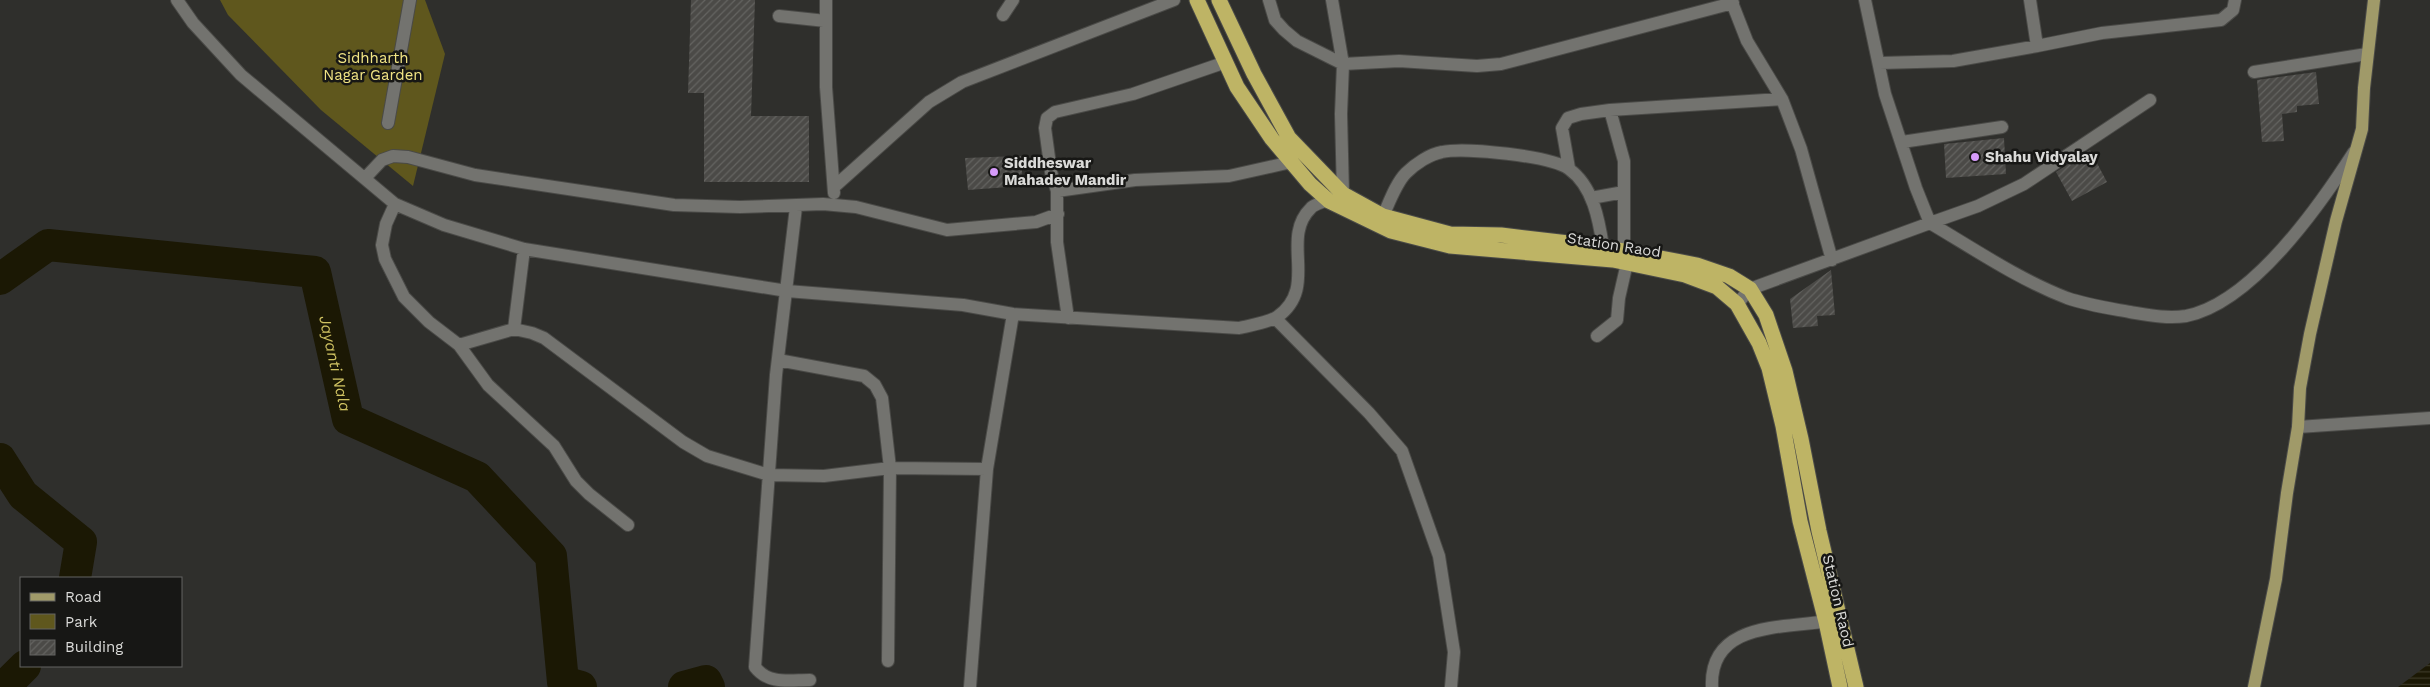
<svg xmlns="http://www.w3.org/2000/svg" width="2430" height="687" font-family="'Work Sans',sans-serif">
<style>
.green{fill:#5f571d}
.water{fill:url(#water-rules)}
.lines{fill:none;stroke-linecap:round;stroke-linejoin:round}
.river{stroke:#1b1804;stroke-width:32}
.building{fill:url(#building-hatch)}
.minor-casing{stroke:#4a4a47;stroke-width:14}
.major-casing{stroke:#4a4a47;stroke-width:14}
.highway-casing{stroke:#4a4a47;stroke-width:17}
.minor{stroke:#73736f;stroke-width:12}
.major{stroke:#a09a69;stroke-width:12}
.highway{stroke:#beb465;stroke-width:15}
.poi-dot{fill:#d69bfa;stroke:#171715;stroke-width:2}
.labels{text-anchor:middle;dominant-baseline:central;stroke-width:5;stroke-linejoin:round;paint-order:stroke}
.park-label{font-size:15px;fill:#f1e484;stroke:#171715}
.poi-label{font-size:15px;font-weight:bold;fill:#dadad8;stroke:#171715;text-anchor:start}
.street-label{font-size:15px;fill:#dadad8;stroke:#171715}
.water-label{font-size:16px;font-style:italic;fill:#cfc262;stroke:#171715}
</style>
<defs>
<pattern id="water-rules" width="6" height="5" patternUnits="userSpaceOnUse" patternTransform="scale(1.25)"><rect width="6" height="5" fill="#1b1804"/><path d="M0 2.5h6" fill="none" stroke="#3c3928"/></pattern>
<pattern id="building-hatch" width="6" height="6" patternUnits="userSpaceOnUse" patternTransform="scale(1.25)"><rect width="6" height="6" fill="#4b4a47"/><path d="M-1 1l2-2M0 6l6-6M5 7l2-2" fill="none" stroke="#646461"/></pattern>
</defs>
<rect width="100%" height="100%" fill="#2f2f2c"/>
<path class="green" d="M220,0H425L445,54L413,186L321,110L228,15Z"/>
<path class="water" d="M2430,663V687H2398Z"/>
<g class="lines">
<g class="river">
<path id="s1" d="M0,279L48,245L315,272L348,419L477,477L551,556L563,682L581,687"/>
<path d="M0,459L23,495L81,542L75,578"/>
<path d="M4,687L25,666"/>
<path d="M684,687L706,681L709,687"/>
</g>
</g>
<path class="building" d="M691,0H755L751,116H809V182H704V93H688Z
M2316,72L2319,104L2297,106V112L2282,114L2284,141L2262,142L2257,80Z
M2004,138L2006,174L1946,178L1944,144Z
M2090,150L2107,182L2072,201L2056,172Z
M1021,156L1023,186L968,190L965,158Z
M1831,270L1835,315L1817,316L1818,326L1793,328L1790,299Z"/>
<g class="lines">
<g class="minor-casing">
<path id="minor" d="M177,0L193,23L241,75L395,204L444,225L524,249L787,291L963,305L1013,314L1239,328C1251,325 1267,323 1277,317C1320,287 1279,239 1311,208C1315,203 1335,198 1343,194L1341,114L1343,64L1332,0
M826,0V87L834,193
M1269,0L1275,20L1284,30L1297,41L1343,64L1399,61L1477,66L1501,64L1733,3
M1731,0L1747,41L1782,99L1801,149L1832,260
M1865,0L1885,94L1916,188L1930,223L1978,206L2024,184L2150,100
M2030,0L2037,46L2102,33L2221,20L2233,10L2235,0
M1003,15L1013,0
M779,16L826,21
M1880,63L1953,61L2037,46
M2254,72L2367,54
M388,123L410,0
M1902,142L2002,127
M1569,168L1562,128L1568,118L1581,114L1610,110
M365,178L382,160L393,156L408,157L475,175L674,205L740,207L823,204L856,207L947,230L1036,222L1058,214
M834,187L929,102L962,82L1174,0
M1057,191L1135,180L1229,176L1287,163L1294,164
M1591,198L1624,192
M395,204L386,224L382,245L385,259L404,297L429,322L459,345L488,385L554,446L576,481L589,494L628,525
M796,207L776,375L755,667C769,685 789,680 810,680
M1383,216C1389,203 1396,183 1406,173C1415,164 1430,154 1442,152C1465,147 1551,156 1569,169C1593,186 1599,220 1603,247
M524,249L514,329L532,333L544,338L683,442L707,456L769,475L824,476L890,468L987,469
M1624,251V161L1610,110L1782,99
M1737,304L1750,289L1930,223C1974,249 2018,279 2067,298C2087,305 2108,308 2130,312C2148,315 2167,319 2186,316C2252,303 2320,205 2354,152
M1068,318L1057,242V191L1051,172L1045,128L1047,118L1055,112L1133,94L1226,62
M1275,318L1369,413L1402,451L1439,556L1454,652L1451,687
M1597,336L1617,320L1619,298L1627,263
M459,345L514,329
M778,360L864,376L875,385L882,398L890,468L888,661
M2298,427L2430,418
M970,687L987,469L1013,314
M1712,687C1709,619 1789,629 1835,620"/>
</g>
<g class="major-casing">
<path id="major" d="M2254,687L2276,579L2287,493L2298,427L2300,388L2310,334L2336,221L2362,129L2364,88L2374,0"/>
</g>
<g class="highway-casing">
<path id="highway" d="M1197,0L1237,87L1272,139L1310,184L1329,201L1391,231L1450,246L1613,260L1685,275L1717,287L1737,304L1759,343L1769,368L1783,426L1800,521L1826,622L1840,687
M1219,0L1254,74L1289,138L1343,194L1383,216L1450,234L1501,235L1603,247L1697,265L1729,276L1750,289L1766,315L1785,371L1801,439L1819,531L1856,687"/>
</g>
<use href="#minor" class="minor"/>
<use href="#major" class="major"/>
<use href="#highway" class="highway"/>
</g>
<g class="poi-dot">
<circle cx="1975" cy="157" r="5"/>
<circle cx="994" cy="172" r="5"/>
</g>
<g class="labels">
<g class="park-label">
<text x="373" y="58">Sidhharth<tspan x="373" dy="17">Nagar Garden</tspan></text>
</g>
<g class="poi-label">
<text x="1985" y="157">Shahu Vidyalay</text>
<text x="1004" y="163">Siddheswar<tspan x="1004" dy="17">Mahadev Mandir</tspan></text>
</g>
<g class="street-label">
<text transform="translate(1614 245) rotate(9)">Station Raod</text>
<text transform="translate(1838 601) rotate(77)">Station Raod</text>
</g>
<g class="water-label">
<text stroke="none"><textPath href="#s1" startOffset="421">Jayanti Nala</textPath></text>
</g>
</g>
<rect x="20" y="577" width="162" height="90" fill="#171715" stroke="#656563"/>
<rect x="30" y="593" width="25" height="8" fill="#a09a69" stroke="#656563"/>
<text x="65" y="602" font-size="15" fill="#dadad8">Road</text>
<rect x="30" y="614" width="25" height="15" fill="#5f571d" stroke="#656563"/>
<text x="65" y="627" font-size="15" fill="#dadad8">Park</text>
<rect x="30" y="640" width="25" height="15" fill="url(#building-hatch)" stroke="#656563"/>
<text x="65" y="652" font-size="15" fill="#dadad8">Building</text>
</svg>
